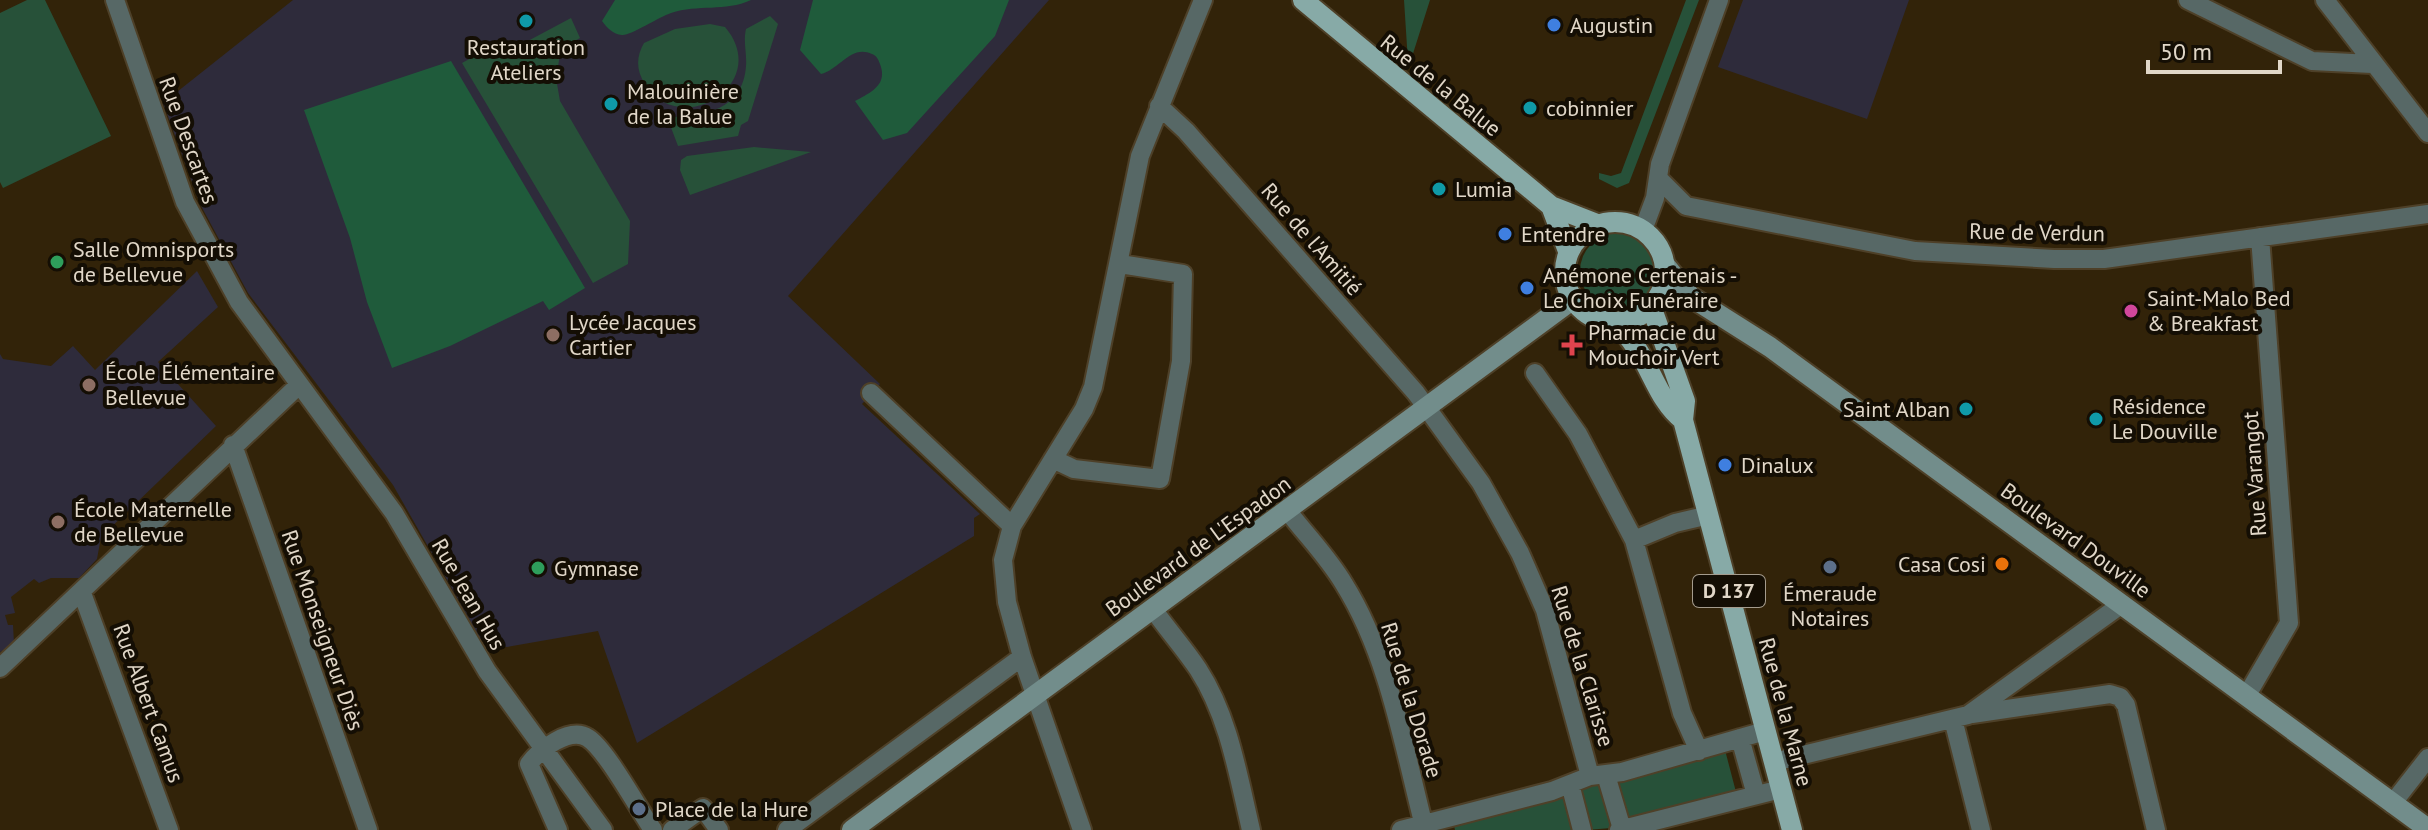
<svg xmlns="http://www.w3.org/2000/svg" width="2428" height="830" font-family="'PT Sans',sans-serif">
<style>
.education{fill:#2e2b3b}
.green{fill:#275139}
.forest{fill:#1f5b3b}
.lines{fill:none;stroke-linecap:round;stroke-linejoin:round}
.street-casing{stroke:#4e4028;stroke-width:22}
.secondary-casing{stroke:#4e4028;stroke-width:24}
.primary-casing{stroke:#4e4028;stroke-width:24}
.street{stroke:#576866;stroke-width:18}
.secondary{stroke:#728d8b;stroke-width:20}
.primary{stroke:#87aaa7;stroke-width:20}
.culture-dot{fill:#0f9aa8;stroke:#140e04;stroke-width:3}
.shop-dot{fill:#3f7fe0;stroke:#140e04;stroke-width:3}
.leisure-dot{fill:#2e9e5b;stroke:#140e04;stroke-width:3}
.hotel-dot{fill:#d1479c;stroke:#140e04;stroke-width:3}
.education-dot{fill:#8d6e63;stroke:#140e04;stroke-width:3}
.health-dot{fill:#e0444e;stroke:#140e04;stroke-width:3}
.food-dot{fill:#e8710a;stroke:#140e04;stroke-width:3}
.service-dot{fill:#5c6f8a;stroke:#140e04;stroke-width:3}
.labels{text-anchor:middle;dominant-baseline:central;stroke-width:8;stroke-linejoin:round;paint-order:stroke}
.shield{fill:#140e04;stroke:#a49b8d;stroke-width:2}
.shield-label{font-size:20px;font-weight:bold;fill:#e1d7c8}
.poi-label{font-size:22px;fill:#e1d7c8;stroke:#140e04;text-anchor:start}
.street-label{font-size:22px;fill:#e1d7c8;stroke:#140e04}
</style>
<rect width="100%" height="100%" fill="#322309"/>
<path class="education" d="M293,0H1049L788,296L880,384L862,404L980,514L974,518V536L637,743L598,631L507,647L495,646L480,638L393,485L248,293L200,204L163,103Z
M1743,0H1909L1867,119L1718,67Z
M197,271L218,307L158,362L216,426L101,537L97,559L79,578H51L39,583L34,579L11,597L15,613L5,615L8,625H13L14,643L0,652V354L3,359L51,366L73,346L95,370Z"/>
<path class="green" d="M27,0H45L111,136L3,188L0,182V13Z
M1404,0H1430L1410,63L1408,62Z
M1686,0H1699L1629,183L1617,188L1599,179V173L1611,176L1621,173Z
M770,16L778,24L748,121L741,125L738,136L678,146L667,117C704,117 743,110 746,66C747,53 743,42 746,29Z
M571,18L580,38L561,49L556,78L560,101L630,221L628,264L593,283L462,63L504,40L511,50Z
M710,24L725,27C773,83 681,141 645,84C636,70 636,57 644,43L675,29Z
M754,147L811,152L690,195L680,170L681,160L687,156Z
M1580 271a38 38 0 1 1 76 0a38 38 0 1 1-76 0Z
M1725,750L1736,792L1628,820L1617,780Z
M1601,782L1612,814L1611,828L1587,830L1578,789Z
M1565,793L1575,830H1455L1453,821Z"/>
<path class="forest" d="M615,0H751C725,12 698,4 671,13C659,17 630,36 622,35C613,34 607,28 602,21Z
M813,0H1009L995,36L907,133L883,140L855,101C871,92 888,85 880,64C878,59 877,56 872,54C851,44 839,70 821,74L800,50Z
M451,61L585,288L549,310L543,301L450,346L392,368L367,302L350,238L304,110Z"/>
<g class="lines">
<g class="street-casing">
<path id="street" d="M115,0L185,202L239,302L394,513L487,671L603,830
M2188,0L2312,61L2372,64
M2325,0L2428,133
M1159,106L1186,131L1416,393L1481,483L1520,553L1545,610L1590,776
M1659,179L1686,206L1915,251L2054,259H2104L2428,214
M1643,230L1655,198L1660,164L1719,0
M1535,373L1578,434L1634,540L1682,713L1699,751
M871,393L1012,526
M233,445L368,830
M1053,459L1074,469L1160,479L1181,361L1183,274L1120,264
M1287,510C1306,535 1328,557 1344,584C1389,656 1404,749 1425,830
M1634,540L1675,523L1709,515
M82,593L169,830
M1153,609C1167,629 1184,648 1198,669C1229,717 1238,775 1251,830
M0,668L299,385
M2247,695L2289,623L2260,237
M1972,714L2110,694L2120,697L2126,705L2156,830
M1953,719L1981,830
M1740,738L1756,795
M1774,762L1968,715L2122,604
M1606,775L1622,829
M1570,784L1582,830
M2392,804L2428,758
M558,830L529,764C539,750 570,726 588,738C606,749 639,810 653,830
M672,830L703,808L719,830
M787,830L1022,657
M1082,830L1022,657L1007,602L1003,560L1012,526L1084,409L1093,387L1140,156L1203,0
M1401,830L1552,791L1590,776L1622,772L1765,731
M1619,830L1781,789"/>
</g>
<g class="secondary-casing">
<path id="secondary" d="M1665,265L1691,297L1770,347L2428,829
M1658,297H1691
M852,830L1572,300"/>
</g>
<g class="primary-casing">
<path id="primary" d="M1303,0L1551,206L1597,224
M1551,206L1568,251
M1565 272a50 50 0 1 1 100 0a50 50 0 1 1-100 0Z
M1651,306L1685,401L1683,420L1792,830
M1613,322C1650,351 1652,396 1683,420"/>
</g>
<use href="#street" class="street"/>
<use href="#secondary" class="secondary"/>
<use href="#primary" class="primary"/>
</g>
<g class="culture-dot">
<circle cx="526" cy="21" r="8"/>
<circle cx="611" cy="104" r="8"/>
<circle cx="1530" cy="108" r="8"/>
<circle cx="1439" cy="189" r="8"/>
<circle cx="1966" cy="409" r="8"/>
<circle cx="2096" cy="419" r="8"/>
</g>
<g class="shop-dot">
<circle cx="1554" cy="25" r="8"/>
<circle cx="1505" cy="234" r="8"/>
<circle cx="1527" cy="288" r="8"/>
<circle cx="1725" cy="465" r="8"/>
</g>
<g class="leisure-dot">
<circle cx="57" cy="262" r="8"/>
<circle cx="538" cy="568" r="8"/>
</g>
<circle class="hotel-dot" cx="2131" cy="311" r="8"/>
<g class="education-dot">
<circle cx="553" cy="335" r="8"/>
<circle cx="89" cy="385" r="8"/>
<circle cx="58" cy="522" r="8"/>
</g>
<path class="health-dot" d="M1568 333h8v8h8v8h-8v8h-8v-8h-8v-8h8z"/>
<circle class="food-dot" cx="2002" cy="564" r="8"/>
<g class="service-dot">
<circle cx="1830" cy="567" r="8"/>
<circle cx="639" cy="809" r="8"/>
</g>
<g class="labels">
<rect class="shield" x="1693" y="575" width="72" height="32" rx="6"/>
<g class="shield-label">
<text x="1729" y="591">D 137</text>
</g>
<g class="poi-label">
<text x="1570" y="25">Augustin</text>
<text x="526" y="47" text-anchor="middle">Restauration<tspan x="526" dy="25">Ateliers</tspan></text>
<text x="627" y="91">Malouinière<tspan x="627" dy="25">de la Balue</tspan></text>
<text x="1546" y="108">cobinnier</text>
<text x="1455" y="189">Lumia</text>
<text x="1521" y="234">Entendre</text>
<text x="73" y="249">Salle Omnisports<tspan x="73" dy="25">de Bellevue</tspan></text>
<text x="1543" y="275">Anémone Certenais -<tspan x="1543" dy="25">Le Choix Funéraire</tspan></text>
<text x="2147" y="298">Saint-Malo Bed<tspan x="2147" dy="25">&amp; Breakfast</tspan></text>
<text x="569" y="322">Lycée Jacques<tspan x="569" dy="25">Cartier</tspan></text>
<text x="1588" y="332">Pharmacie du<tspan x="1588" dy="25">Mouchoir Vert</tspan></text>
<text x="105" y="372">École Élémentaire<tspan x="105" dy="25">Bellevue</tspan></text>
<text x="2112" y="406">Résidence<tspan x="2112" dy="25">Le Douville</tspan></text>
<text x="1950" y="409" text-anchor="end">Saint Alban</text>
<text x="1741" y="465">Dinalux</text>
<text x="74" y="509">École Maternelle<tspan x="74" dy="25">de Bellevue</tspan></text>
<text x="1986" y="564" text-anchor="end">Casa Cosi</text>
<text x="554" y="568">Gymnase</text>
<text x="1830" y="593" text-anchor="middle">Émeraude<tspan x="1830" dy="25">Notaires</tspan></text>
<text x="655" y="809">Place de la Hure</text>
</g>
<g class="street-label">
<text transform="translate(1441 85) rotate(39)">Rue de la Balue</text>
<text transform="translate(189 140) rotate(70)">Rue Descartes</text>
<text transform="translate(2037 232) rotate(1)">Rue de Verdun</text>
<text transform="translate(1312 239) rotate(49)">Rue de l'Amitié</text>
<text transform="translate(2254 474) rotate(-94)">Rue Varangot</text>
<text transform="translate(2076 540) rotate(36)">Boulevard Douville</text>
<text transform="translate(1198 546) rotate(-36)">Boulevard de L'Espadon</text>
<text transform="translate(469 594) rotate(60)">Rue Jean Hus</text>
<text transform="translate(323 630) rotate(71)">Rue Monseigneur Diès</text>
<text transform="translate(1583 666) rotate(73)">Rue de la Clarisse</text>
<text transform="translate(1412 700) rotate(73)">Rue de la Dorade</text>
<text transform="translate(149 703) rotate(70)">Rue Albert Camus</text>
<text transform="translate(1786 712) rotate(75)">Rue de la Marne</text>
</g>
</g>
<path d="M2148 60v12h132v-12" fill="none" stroke="#e1d7c8" stroke-width="4"/>
<text x="2160" y="60" font-size="24" fill="#e1d7c8" stroke="#140e04" stroke-width="6" paint-order="stroke">50 m</text>
</svg>
